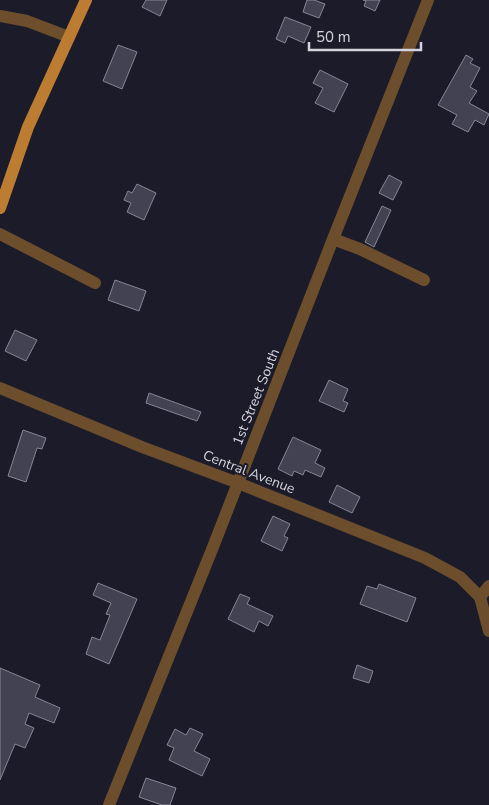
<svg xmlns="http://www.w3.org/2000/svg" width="489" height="805" font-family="'Nunito Sans',sans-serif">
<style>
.building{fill:#434252;stroke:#878698}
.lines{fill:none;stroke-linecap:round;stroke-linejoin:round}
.minor{stroke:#6c4e2d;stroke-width:12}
.major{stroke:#bc7d33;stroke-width:12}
.labels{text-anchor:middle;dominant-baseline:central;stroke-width:4;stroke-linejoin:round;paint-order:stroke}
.street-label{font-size:14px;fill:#d5d4de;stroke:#1c1b29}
</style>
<rect width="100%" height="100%" fill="#1c1b29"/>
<path class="building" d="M146,0H167L160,16L142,7Z
M307,0H314L325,4L319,18L303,12Z
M363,0H380L375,11L364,6L366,1Z
M285,17L311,27L304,43L288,36L285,43L276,39Z
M118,45L137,52L122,89L103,81Z
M466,55L473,59L470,63L480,68L470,87L477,91L469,103L489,114L484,125L475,120L468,132L452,124L457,115L438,105Z
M320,70L348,84L334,112L315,103L323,88L313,83Z
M389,175L402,182L393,200L379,193Z
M137,184L156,193L144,220L127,212L131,203L124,200L128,191L132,193Z
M382,206L391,210L374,247L365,242Z
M115,280L146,291L139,311L108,300Z
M15,330L37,340L26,361L5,351Z
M329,380L348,389L343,401L348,403L344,412L319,401Z
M149,393L201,412L197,421L146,403Z
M23,430L46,438L42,449L37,448L26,482L8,476Z
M293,437L321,450L315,463L325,468L321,477L305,470L303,475L294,471L292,476L278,469Z
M337,485L360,497L352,513L329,502Z
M273,516L290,524L284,536L288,538L282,551L261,541Z
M98,583L137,599L109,664L86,654L92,637L100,640L110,615L106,614L111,603L93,595Z
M379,584L416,598L407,622L360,604L367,586L377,589Z
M240,594L250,598L247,604L273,616L268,626L259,621L254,632L228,619Z
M357,665L373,671L369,683L353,678Z
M0,668L40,685L35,697L60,708L54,723L29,713L25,724L34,728L25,748L15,744L0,780Z
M190,728L203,734L194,751L210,759L202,776L169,760L174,748L167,745L175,729L186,735Z
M146,778L176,788L170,805H162L139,797Z"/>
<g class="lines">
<path class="minor" d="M0,16L27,21L69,37
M0,234L95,283
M333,239L360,249L424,280
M0,388L142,447L238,483L425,558L460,577L480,597L489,631
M480,597L489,586
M109,805L213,547L333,239L428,0"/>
<path class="major" d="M0,208L28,127L86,0"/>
</g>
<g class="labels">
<g class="street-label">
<text transform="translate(256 397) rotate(-68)">1st Street South</text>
<text transform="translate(249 472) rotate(21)">Central Avenue</text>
</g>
</g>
<path d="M309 42v8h112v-8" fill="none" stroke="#d5d4de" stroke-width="2.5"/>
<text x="316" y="42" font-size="15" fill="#d5d4de" stroke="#1c1b29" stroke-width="4" paint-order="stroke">50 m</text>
</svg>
